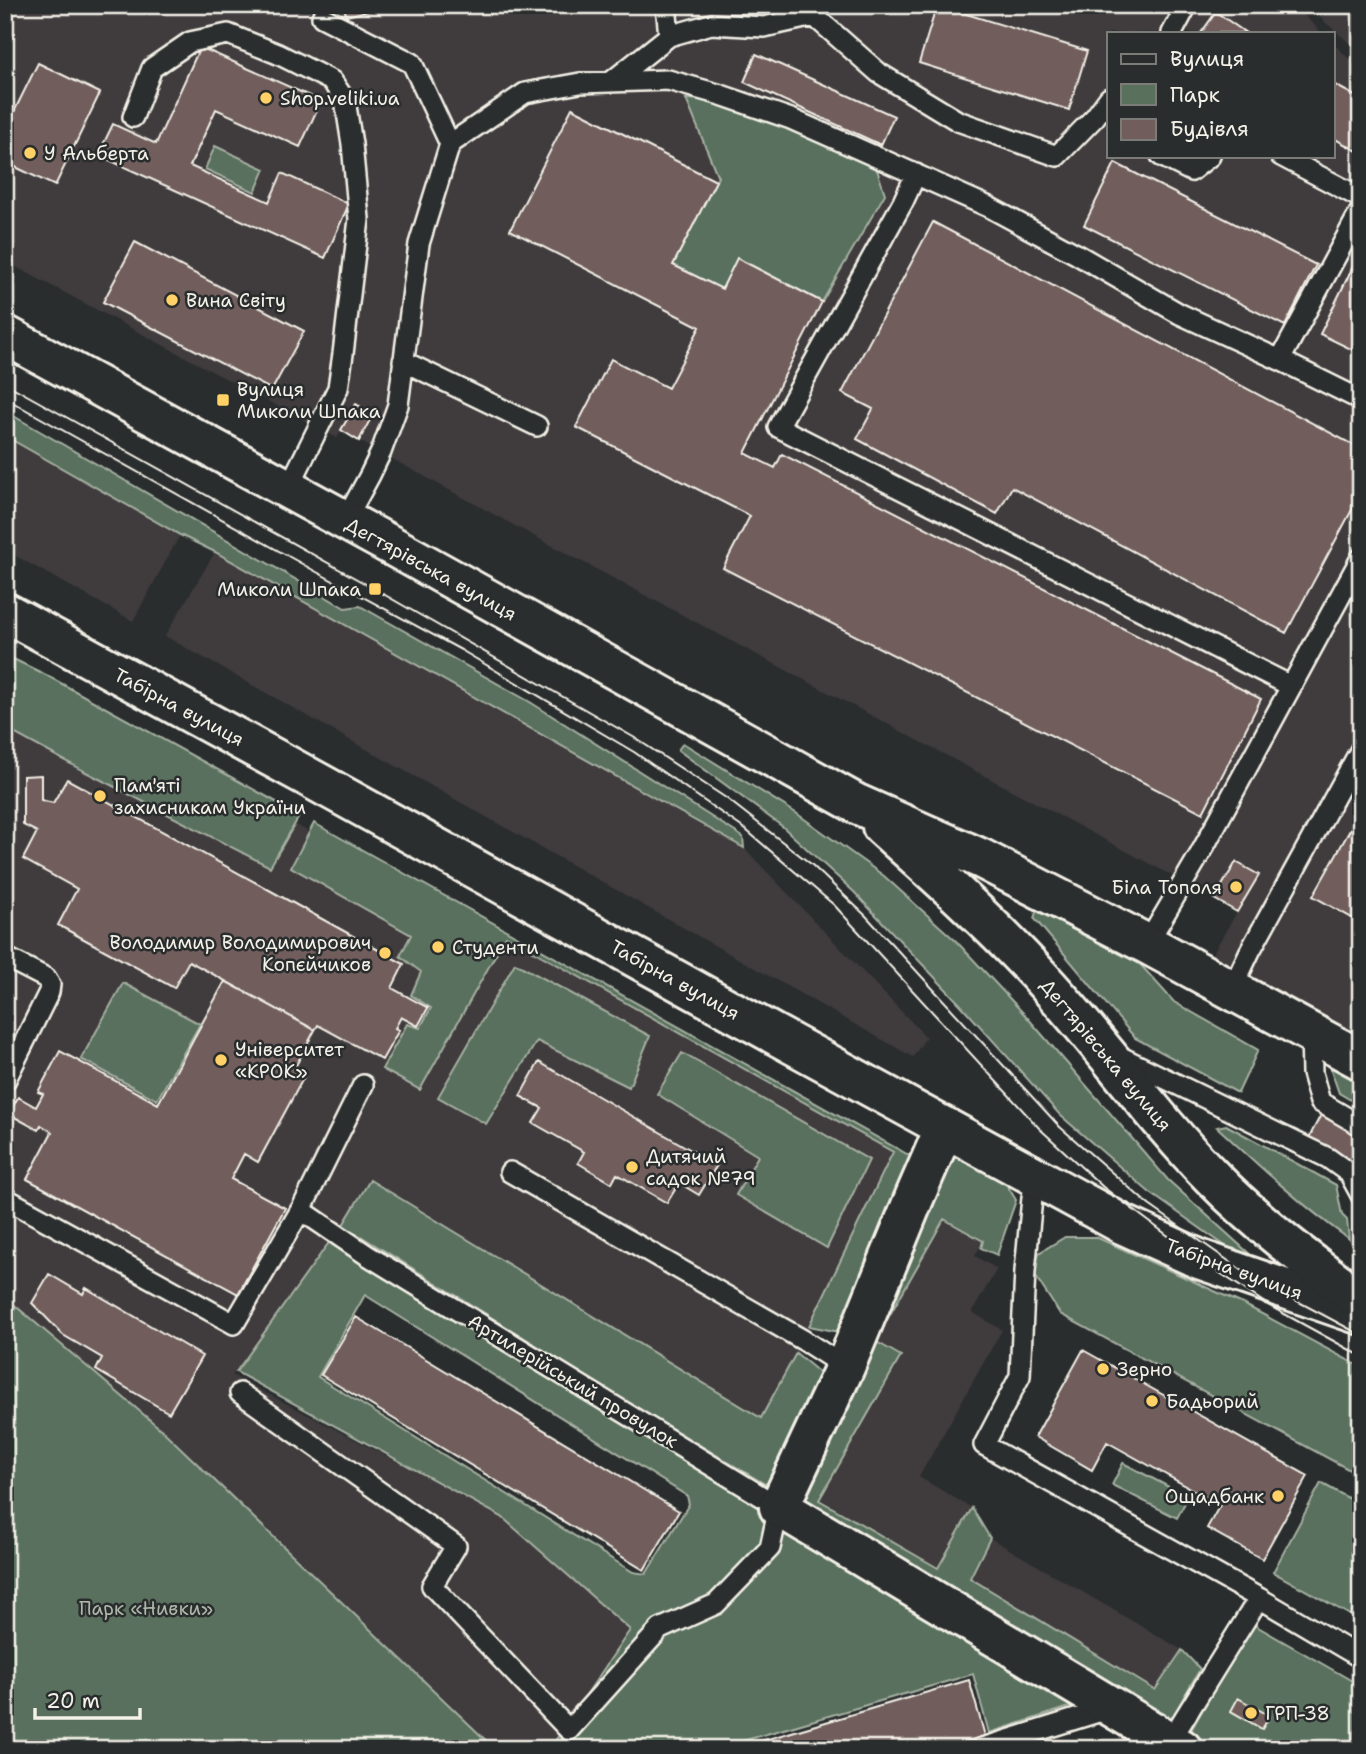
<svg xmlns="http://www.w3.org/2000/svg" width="1366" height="1754" font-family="'Shantell Sans',sans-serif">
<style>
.built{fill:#3f3b3c}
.green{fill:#59705d;stroke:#a6b0a2;stroke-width:2;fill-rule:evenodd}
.building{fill:#705d5c;stroke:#f4f1e8;stroke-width:2}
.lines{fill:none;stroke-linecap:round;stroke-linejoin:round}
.service-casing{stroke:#f4f1e8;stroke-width:24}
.minor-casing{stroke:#f4f1e8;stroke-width:44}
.secondary-casing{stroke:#f4f1e8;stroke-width:44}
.service{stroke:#2a2d2e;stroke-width:19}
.minor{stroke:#2a2d2e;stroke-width:38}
.secondary{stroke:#2a2d2e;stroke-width:38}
.tram{stroke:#f4f1e8;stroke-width:2}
.poi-dot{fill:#ffd166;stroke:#2a2d2e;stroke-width:2.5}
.labels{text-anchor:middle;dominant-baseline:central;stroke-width:5;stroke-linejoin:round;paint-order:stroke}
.poi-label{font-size:19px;fill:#f4f1e8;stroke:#2a2d2e;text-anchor:start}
.street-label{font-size:19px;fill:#f4f1e8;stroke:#2a2d2e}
.park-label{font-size:19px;fill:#aeb7a9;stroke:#2a2d2e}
</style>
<rect width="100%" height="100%" fill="#2a2d2e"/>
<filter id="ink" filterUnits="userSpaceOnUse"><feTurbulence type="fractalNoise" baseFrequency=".0143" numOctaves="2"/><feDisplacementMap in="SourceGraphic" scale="14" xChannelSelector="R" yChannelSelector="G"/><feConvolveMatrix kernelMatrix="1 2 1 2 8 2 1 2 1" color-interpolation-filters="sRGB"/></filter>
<g filter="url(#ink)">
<path class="built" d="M5,5H1294L1322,33H1109V156H1333V43L1361,71V1036L1211,956L1237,912L1184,882L519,528L341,431L337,438L5,261Z
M1305,5H1361V53Z
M5,436L180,535L133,621L5,550Z
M215,552L744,848L926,1037L913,1057L165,636Z
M41,684L503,939L505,935L894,1153L803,1340L762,1419L370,1181L343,1225L236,1372L232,1375L502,1517L631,1630L555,1741L546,1749H495L163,1431L5,1297V750Z
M944,1219L983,1241L975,1256L997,1269L972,1312L1002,1330L919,1477L972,1508L938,1568L819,1500L900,1357L874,1341Z
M990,1538L1182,1650L1156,1690L969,1578Z"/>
<path class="green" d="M686,99L703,100L832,143L877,170L885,194L822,302L738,258L722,289L673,265L718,177Z
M215,146L265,169L255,192L205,169Z
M5,411L345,608L360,606L530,702L743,837L744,848L215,552L180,535L5,436Z
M5,655L46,675L300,815L270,867L82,770L14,733L5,748Z
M683,743L796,813L884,876L956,941L1026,1016L1168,1180L1254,1258L1248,1262L1149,1192L1060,1115L960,1004L854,892L783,827L678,750Z
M314,823L912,1157L850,1334L809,1326L893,1152L506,936L420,1090L382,1069L407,1024L420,1028L431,1008L411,995L421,972L400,956L411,935L291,867Z
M1037,910L1139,963L1174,1002L1258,1050L1238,1093L1135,1038L1034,918Z
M515,963L650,1036L629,1087L537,1041L486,1124L438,1097Z
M123,983L200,1024L157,1100L81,1059Z
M682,1053L869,1160L827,1248L736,1195L758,1156L657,1094Z
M1330,1067L1361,1084V1106L1339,1093Z
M1226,1125L1336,1185L1342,1215L1347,1220L1349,1239C1301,1205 1259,1166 1217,1127Z
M963,1156L1004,1180L1016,1200L997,1255L981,1248L983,1241L944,1219L875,1341L901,1356L819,1500L938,1568L972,1508L990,1538L970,1578L1155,1690L1182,1650L1200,1669L1173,1716L1161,1719L797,1506L943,1160Z
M370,1180L761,1418L796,1353L826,1378L784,1478L765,1484L616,1395L343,1225Z
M1065,1237H1096L1245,1305L1361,1367V1476L1060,1314L1034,1274L1039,1253Z
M330,1241L765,1507L1073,1706L989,1733L973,1674L715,1749H546L555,1741L630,1630L502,1517L236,1372ZM365,1295L687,1496L689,1504L646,1574L633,1572L318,1377Z
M5,1297L163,1431L495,1749H5Z
M1123,1463L1188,1497L1177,1518L1112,1485Z
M1321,1483L1361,1505V1597L1350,1615L1273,1572Z
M1251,1623L1361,1686V1749H1215L1189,1734Z"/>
<path class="building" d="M344,5H394L346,16Z
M937,5L1087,51L1069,110L919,63Z
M1115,5H1145L1142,13Z
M1216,12L1246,33H1201Z
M200,47L321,101L300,147L216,109L190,166L269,202L282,173L349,204L325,258L98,155L113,124L156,144Z
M756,54L894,116L881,145L744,82Z
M38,63L100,93L55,186L5,162V130Z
M1333,84L1361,99V153L1333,138Z
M572,108L716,181L673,265L722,289L737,258L822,302L745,453L775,468L782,454L1261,699L1203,813L723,568L750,516L576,427L611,359L668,388L700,327L510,230Z
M1115,163L1316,265L1285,326L1084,225Z
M933,222L1361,449V493L1286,633L1012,487L997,514L857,439L873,409L842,393Z
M135,242L304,331L272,390L103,302Z
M1361,250V354L1320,334Z
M356,404L373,414L359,441L341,430Z
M41,775V800L53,803L67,779L404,964L392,988L428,1008L418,1026L401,1017L395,1028L399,1030L382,1060L318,1025L315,1030L189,961L174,988L58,925L77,889L23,859L37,832L23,825V776Z
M1360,812H1361V923L1313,896Z
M1236,862L1259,875L1237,912L1214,899Z
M225,981L315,1030L294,1069L305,1075L258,1162L244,1154L231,1179L285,1208L238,1294L27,1179L52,1132L41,1125L38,1130L9,1114L18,1097L36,1107L43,1094L38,1092L60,1051L158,1104Z
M539,1062L717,1165L699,1195L679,1183L667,1203L617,1174L612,1183L578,1163L584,1152L533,1123L542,1108L520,1096Z
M1328,1101L1361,1118V1172L1355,1183L1301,1153Z
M49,1274L83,1294L86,1288L202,1356L169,1413L96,1370L102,1358L63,1335L32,1303Z
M356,1317L679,1511L644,1570L321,1375Z
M1083,1350L1308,1476L1262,1559L1207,1528L1220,1505L1107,1442L1092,1470L1035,1437Z
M1361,1597V1621L1350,1615Z
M969,1680L985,1736L941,1749H734Z
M1238,1698L1270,1716L1262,1729L1231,1711Z"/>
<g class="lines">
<g class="service-casing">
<path id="service" d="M666,5L669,36
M814,16L879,73L958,121L1057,156L1095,117L1109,98
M322,17L412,63L450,144
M1172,33L1187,5
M611,82L669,36L711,24L764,27L814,16L821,6
M133,117L152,68L190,42L228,34L278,54L332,81L345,100L352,144L359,219L343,354L338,388L288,489
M1161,156L1191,171L1210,156
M1281,156L1361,198
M916,174L903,202L778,427L1291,686
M1280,360L1361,210
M403,361L537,426
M345,521L370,475L381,452L398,405L419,244L450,144L525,93L580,83L668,80L721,95L791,119L989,207L1078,255L1180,314L1280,360L1361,400
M1147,944L1200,854L1361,558
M5,957L46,978L50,985L49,992L5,1081
M1232,989L1250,951L1361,749
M1311,1033L1312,1073L1320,1102L1361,1126
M1119,1056L1328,1158L1349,1173L1361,1195
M510,1172L803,1340L845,1367
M1036,1176L1032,1198L1025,1271L1020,1376L984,1445L1259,1598L1361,1658
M5,1198L234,1324L303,1206L363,1085
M240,1393L456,1546L432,1586L569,1730L660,1629L716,1604L770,1548L779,1507L367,1255L301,1210
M1170,1741L1259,1598
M979,1749L1111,1708"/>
</g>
<g class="minor-casing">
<path id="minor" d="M5,612L301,773L794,1045L1124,1225L1199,1259L1361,1315
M945,1127L915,1196L845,1367L779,1507L1182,1749"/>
</g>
<g class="secondary-casing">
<path id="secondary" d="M5,335L385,542L857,804L982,859L1147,944L1361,1060
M882,826C932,871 983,916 1029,965C1094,1032 1147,1111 1213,1178C1258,1224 1309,1262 1361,1300"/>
</g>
<use href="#service" class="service"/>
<use href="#minor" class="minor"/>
<use href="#secondary" class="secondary"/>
<path class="tram" d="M5,383L364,583L635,738L726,798L811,864L866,916L1060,1127L1149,1205L1250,1276L1361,1335
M5,398L313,570L461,650L634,752L746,830L834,905L1040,1129L1103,1187L1199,1259L1268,1305L1361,1356"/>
</g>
</g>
<g class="poi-dot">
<circle cx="266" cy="98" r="7"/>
<circle cx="30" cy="153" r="7"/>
<circle cx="172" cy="300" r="7"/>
<rect x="216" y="393" width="14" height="14" rx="3.5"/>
<rect x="368" y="582" width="14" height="14" rx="3.5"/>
<circle cx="100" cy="796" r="7"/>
<circle cx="1236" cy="887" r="7"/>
<circle cx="438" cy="947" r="7"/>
<circle cx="385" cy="953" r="7"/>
<circle cx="221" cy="1060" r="7"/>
<circle cx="632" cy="1167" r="7"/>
<circle cx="1103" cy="1369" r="7"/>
<circle cx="1152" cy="1401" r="7"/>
<circle cx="1278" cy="1496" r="7"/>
<circle cx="1251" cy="1713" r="7"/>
</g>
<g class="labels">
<g class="poi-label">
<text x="280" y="98">Shop.veliki.ua</text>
<text x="44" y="153">У Альберта</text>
<text x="186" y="300">Вина Світу</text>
<text x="237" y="389">Вулиця<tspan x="237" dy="22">Миколи Шпака</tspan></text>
<text x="361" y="589" text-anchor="end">Миколи Шпака</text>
<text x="114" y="785">Пам'яті<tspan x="114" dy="22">захисникам України</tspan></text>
<text x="1222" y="887" text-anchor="end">Біла Тополя</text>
<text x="371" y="942" text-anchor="end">Володимир Володимирович<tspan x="371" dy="22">Копєйчиков</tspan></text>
<text x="452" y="947">Студенти</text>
<text x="235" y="1049">Університет<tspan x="235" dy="22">«КРОК»</tspan></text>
<text x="646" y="1156">Дитячий<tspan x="646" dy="22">садок №79</tspan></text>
<text x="1117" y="1369">Зерно</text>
<text x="1166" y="1401">Бадьорий</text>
<text x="1264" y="1496" text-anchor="end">Ощадбанк</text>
<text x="1265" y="1713">ГРП-38</text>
</g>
<g class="street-label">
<text transform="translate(431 569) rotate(29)">Дегтярівська вулиця</text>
<text transform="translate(179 707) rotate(28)">Табірна вулиця</text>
<text transform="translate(675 980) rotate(29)">Табірна вулиця</text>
<text transform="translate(1106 1055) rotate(50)">Дегтярівська вулиця</text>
<text transform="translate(1234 1269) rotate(20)">Табірна вулиця</text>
<text transform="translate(573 1381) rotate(31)">Артилерійський провулок</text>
</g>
<g class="park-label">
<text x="146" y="1608">Парк «Нивки»</text>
</g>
</g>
<rect width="1366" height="1754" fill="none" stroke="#2a2d2e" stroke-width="28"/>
<rect x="14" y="14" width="1338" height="1726" fill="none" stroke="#f4f1e8" stroke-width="2.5" filter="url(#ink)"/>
<rect x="1107" y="32" width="228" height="126" fill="#2a2d2e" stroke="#7b7b78" stroke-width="2"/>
<rect x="1121" y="54" width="35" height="10" fill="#2a2d2e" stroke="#7b7b78" stroke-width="2"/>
<text x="1170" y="66" font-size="21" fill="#f4f1e8">Вулиця</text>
<rect x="1121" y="84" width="35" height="21" fill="#59705d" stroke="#7b7b78" stroke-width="2"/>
<text x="1170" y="102" font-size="21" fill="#f4f1e8">Парк</text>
<rect x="1121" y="119" width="35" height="21" fill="#705d5c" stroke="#7b7b78" stroke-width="2"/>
<text x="1170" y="136" font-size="21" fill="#f4f1e8">Будівля</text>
<path d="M35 1708v10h105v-10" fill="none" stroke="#f4f1e8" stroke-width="3.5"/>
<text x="46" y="1708" font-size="21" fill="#f4f1e8" stroke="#2a2d2e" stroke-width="5" paint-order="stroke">20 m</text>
</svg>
